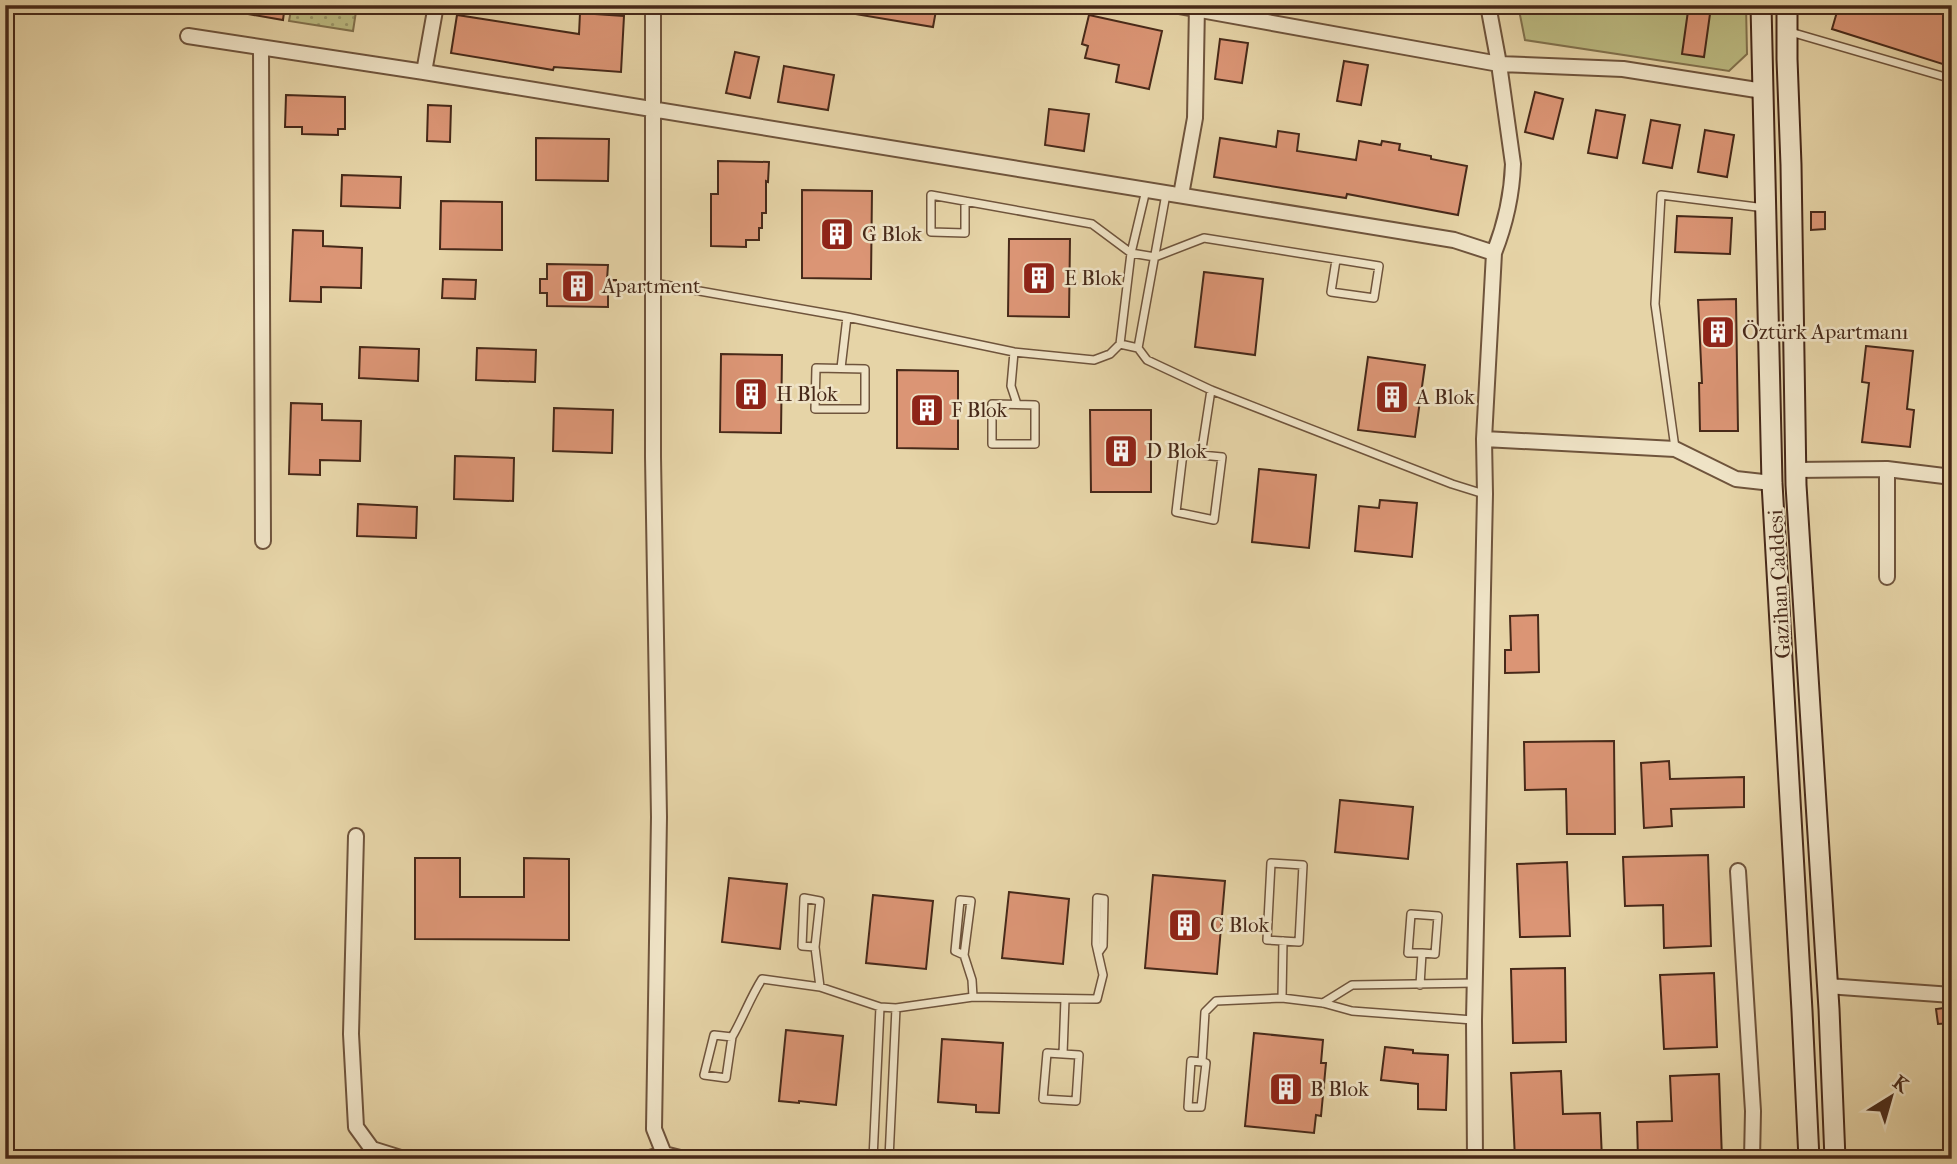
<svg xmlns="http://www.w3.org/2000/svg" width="1957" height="1164" font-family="'IM FELL French Canon',serif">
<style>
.grass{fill:url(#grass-dots);stroke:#82724e;stroke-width:2}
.green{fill:#bcbb82;stroke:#82724e;stroke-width:2}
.building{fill:#db9575;stroke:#472919;stroke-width:2}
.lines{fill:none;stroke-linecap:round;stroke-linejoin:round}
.lane-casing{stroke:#6f543c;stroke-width:10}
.street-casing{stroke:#6f543c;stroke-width:18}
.secondary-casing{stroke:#472919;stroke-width:23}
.lane{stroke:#efe3c6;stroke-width:7}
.street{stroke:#efe3c6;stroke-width:14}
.secondary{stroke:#efe3c6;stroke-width:19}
.labels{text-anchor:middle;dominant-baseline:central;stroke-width:5;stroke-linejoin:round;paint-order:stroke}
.poi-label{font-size:21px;fill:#472919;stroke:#efe3c6;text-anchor:start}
.street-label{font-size:21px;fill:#472919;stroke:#efe3c6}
</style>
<defs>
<pattern id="grass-dots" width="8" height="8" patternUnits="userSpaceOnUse" patternTransform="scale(1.75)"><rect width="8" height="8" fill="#bcbb82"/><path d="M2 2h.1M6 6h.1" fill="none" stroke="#9b986a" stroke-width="1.8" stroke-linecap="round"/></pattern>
</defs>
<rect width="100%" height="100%" fill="#e6d4a7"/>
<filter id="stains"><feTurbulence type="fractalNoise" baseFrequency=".00286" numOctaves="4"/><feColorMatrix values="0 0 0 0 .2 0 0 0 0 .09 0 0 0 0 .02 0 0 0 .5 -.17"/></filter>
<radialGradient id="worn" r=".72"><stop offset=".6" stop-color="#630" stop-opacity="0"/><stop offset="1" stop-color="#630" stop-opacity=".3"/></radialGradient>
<path class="grass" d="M292,5H357L353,31L289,21Z"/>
<path class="green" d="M1518,5H1746L1747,54L1729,71L1525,40Z"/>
<path class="building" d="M242,5H285L283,20L242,13Z
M849,5H937L933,27L849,13Z
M1839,5H1952V67L1832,29Z
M1688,11L1710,14L1704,57L1682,54Z
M580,13L624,16L621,72L554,67L553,70L451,53L457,15L579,34Z
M1089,15L1162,31L1149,89L1116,82L1119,65L1085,58L1088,46L1082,44Z
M1220,39L1248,43L1242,83L1215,79Z
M735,52L759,57L750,98L726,93Z
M1344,61L1368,65L1361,105L1337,101Z
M784,66L834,75L828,110L778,102Z
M1535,92L1563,99L1553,139L1525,132Z
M286,95L345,97V129H338V135L302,134V127H285Z
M428,105L451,106L450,142L427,141Z
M1049,109L1089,114L1084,151L1045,145Z
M1596,110L1625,115L1617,158L1588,153Z
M1651,120L1680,125L1672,168L1643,163Z
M1705,130L1734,135L1727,177L1698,172Z
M1278,131L1299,134L1297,151L1356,160L1359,141L1381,145L1382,141L1400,144L1399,150L1431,156V159L1467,166L1458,215L1347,194L1346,198L1214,177L1220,138L1276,147Z
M536,138L609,139L608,181L536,180Z
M718,161L769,162L768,182L766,181V213H762V228H759V240H746V247L711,246V194H718Z
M342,175L401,177L400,208L341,206Z
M802,190L872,191L871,279L802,278Z
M441,201L502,202V250L440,249Z
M1811,212H1825V229L1811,230Z
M1677,216L1732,218L1730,254L1675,252Z
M293,230L323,231V246L362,248L361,288L321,287V302L290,301Z
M1009,239H1070L1069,317L1008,316Z
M547,264L608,265L607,280H616L615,294H608V307L547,306V293H540V279H547Z
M1204,272L1263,279L1255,355L1195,347Z
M443,279L476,280L475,299L442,298Z
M1736,299L1738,431H1700L1699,383H1702L1698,300Z
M1866,346L1913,351L1907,409L1914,410L1910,447L1862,442L1869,383L1862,382Z
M360,347L419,349L418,381L359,378Z
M477,348L536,350L535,382L476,380Z
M721,354L782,355L781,433L720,432Z
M1368,357L1425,365L1415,437L1358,430Z
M897,370L958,371V449L897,448Z
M291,403L322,404V420L361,421L360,461L320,460V475L289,474Z
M554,408L613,410L612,453L553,451Z
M1090,410H1151V492H1091Z
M455,456L514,458L513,501L454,499Z
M1259,469L1316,475L1309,548L1252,542Z
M1380,500L1417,503L1412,557L1355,551L1359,506L1379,508Z
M358,504L417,507L416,538L357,536Z
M1538,615L1539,672L1505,673V650H1511L1510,616Z
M1614,741L1615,834H1567L1566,789L1525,790L1524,742Z
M1669,761L1670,779L1744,777V807L1671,809L1672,826L1644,828L1641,763Z
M1340,800L1413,807L1408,859L1335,852Z
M1708,855L1711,946L1664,948L1663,905L1625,906L1623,857Z
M415,858H460V897H524V858L569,859V940L415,939Z
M1567,862L1570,936L1520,937L1517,864Z
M1153,875L1225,881L1217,974L1145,968Z
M729,878L787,884L780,949L722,942Z
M1009,892L1069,899L1063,964L1002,958Z
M873,895L933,901L926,969L866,963Z
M1565,968L1566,1042L1513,1043L1511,969Z
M1714,973L1717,1047L1664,1049L1660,975Z
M1952,1007V1023L1938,1024L1936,1009Z
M786,1030L843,1036L836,1105L799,1101V1103L779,1101Z
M1254,1033L1323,1040L1321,1063H1326L1321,1116L1316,1115L1314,1133L1245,1126Z
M942,1039L1003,1043L999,1113L976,1112V1105L938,1102Z
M1385,1047L1413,1050V1053L1448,1055L1446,1110L1418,1109V1084L1381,1080Z
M1561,1071L1563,1114L1600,1113L1602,1159H1515L1511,1073Z
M1719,1074L1722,1159H1638L1637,1122L1672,1121L1670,1076Z"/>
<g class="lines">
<g class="lane-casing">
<path id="lane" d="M1787,31L1952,79
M965,201V233L931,232V195L1092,224L1131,253L1155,257L1204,238L1379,266L1374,298L1331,292L1336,260
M654,283L847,317L1014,352L1094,360L1110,354L1120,344L1138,348L1147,360L1211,390L1452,484L1484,494
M1120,344L1131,253L1146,190
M1138,348L1166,194
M1014,352L1011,386L1017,404
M816,368L865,369V409H815Z
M841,368L847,317
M992,404L1035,405V444H992Z
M1675,448L1655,304L1661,195L1765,208
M1201,455L1183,453L1176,512L1214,520L1222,457L1201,455L1211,390
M1271,863L1303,865L1299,942L1267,940Z
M815,947L802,946L804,898L820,901L815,947L820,987
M964,955L955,951L960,900L971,901L964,955L972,980L973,997
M1420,985L1422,953L1435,954L1438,916L1411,914L1408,953H1422
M1282,998L1283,941
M1323,1003L1352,985L1475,983
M732,1037L726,1078L704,1075L714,1035L732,1037C743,1018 750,998 762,979L820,987L880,1007L896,1008L973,997L1097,999L1103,975L1098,953L1103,946L1104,899L1097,898L1096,944L1098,953
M1063,1054L1079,1055L1076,1101L1043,1099L1047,1053L1063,1054L1065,999
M1202,1062L1206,1063L1201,1107H1188L1191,1061L1202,1062L1205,1012L1216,1001L1282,998L1323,1003L1352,1011L1473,1020
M873,1159L880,1007
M889,1159L896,1008"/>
</g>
<g class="street-casing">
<path id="street" d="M653,5V457L659,817L654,1129L664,1154
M1173,5L1499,64L1623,69L1763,91
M188,36L424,72L436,5
M261,48L263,541
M424,72L1454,240L1494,253
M1181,195L1195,118L1197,5
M1484,439L1675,449L1736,479L1772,483
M1887,469V577
M1795,470L1887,469L1952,477
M356,836L351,1034L356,1127L372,1149L404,1159
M1738,871L1753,1111L1752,1159
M1827,986L1952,995
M635,1159L650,1158L664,1154L684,1159
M1475,1159L1474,1020L1485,494L1484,439L1494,253C1505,225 1512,194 1513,164L1499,64L1488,5"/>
</g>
<g class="secondary-casing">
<path id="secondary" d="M1761,5L1772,483L1802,1011L1809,1159
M1787,5V59L1791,165L1796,485L1829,1009L1835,1159"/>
</g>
<use href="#lane" class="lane"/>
<use href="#street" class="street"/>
<use href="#secondary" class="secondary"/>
</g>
<defs>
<g id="building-square" transform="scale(1.75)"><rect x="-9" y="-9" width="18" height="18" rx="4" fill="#8f2418" stroke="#efe3c6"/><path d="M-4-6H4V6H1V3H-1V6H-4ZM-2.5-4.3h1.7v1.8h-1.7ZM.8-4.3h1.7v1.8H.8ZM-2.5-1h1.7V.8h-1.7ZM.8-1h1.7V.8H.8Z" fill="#fff"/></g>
</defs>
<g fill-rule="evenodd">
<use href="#building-square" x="837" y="234"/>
<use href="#building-square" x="1039" y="278"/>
<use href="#building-square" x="578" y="286"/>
<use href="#building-square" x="1718" y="332"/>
<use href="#building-square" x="751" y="394"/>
<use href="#building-square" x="1392" y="397"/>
<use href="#building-square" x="927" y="410"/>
<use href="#building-square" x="1121" y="451"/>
<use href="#building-square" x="1185" y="925"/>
<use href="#building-square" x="1286" y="1089"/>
</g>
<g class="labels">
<g class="poi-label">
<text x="862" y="234">G Blok</text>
<text x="1064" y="278">E Blok</text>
<text x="602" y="286">Apartment</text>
<text x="1742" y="332">Öztürk Apartmanı</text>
<text x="776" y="394">H Blok</text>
<text x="1416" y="397">A Blok</text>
<text x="951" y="410">F Blok</text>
<text x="1146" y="451">D Blok</text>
<text x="1210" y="925">C Blok</text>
<text x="1310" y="1089">B Blok</text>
</g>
<g class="street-label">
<text transform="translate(1779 584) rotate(-93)">Gazihan Caddesi</text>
</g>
</g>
<rect width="1957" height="1164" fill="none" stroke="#e6d4a7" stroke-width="28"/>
<rect x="7" y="7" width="1943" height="1150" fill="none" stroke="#472919" stroke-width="3.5"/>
<rect x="14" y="14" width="1929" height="1136" fill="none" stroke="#472919" stroke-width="2"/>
<g transform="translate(1891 1097) rotate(37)" stroke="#efe3c6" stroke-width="5" paint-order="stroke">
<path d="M0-5L12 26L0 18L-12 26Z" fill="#472919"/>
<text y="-10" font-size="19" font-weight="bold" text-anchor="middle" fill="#472919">K</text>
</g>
<rect width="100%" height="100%" filter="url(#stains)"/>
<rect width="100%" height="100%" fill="url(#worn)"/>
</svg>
